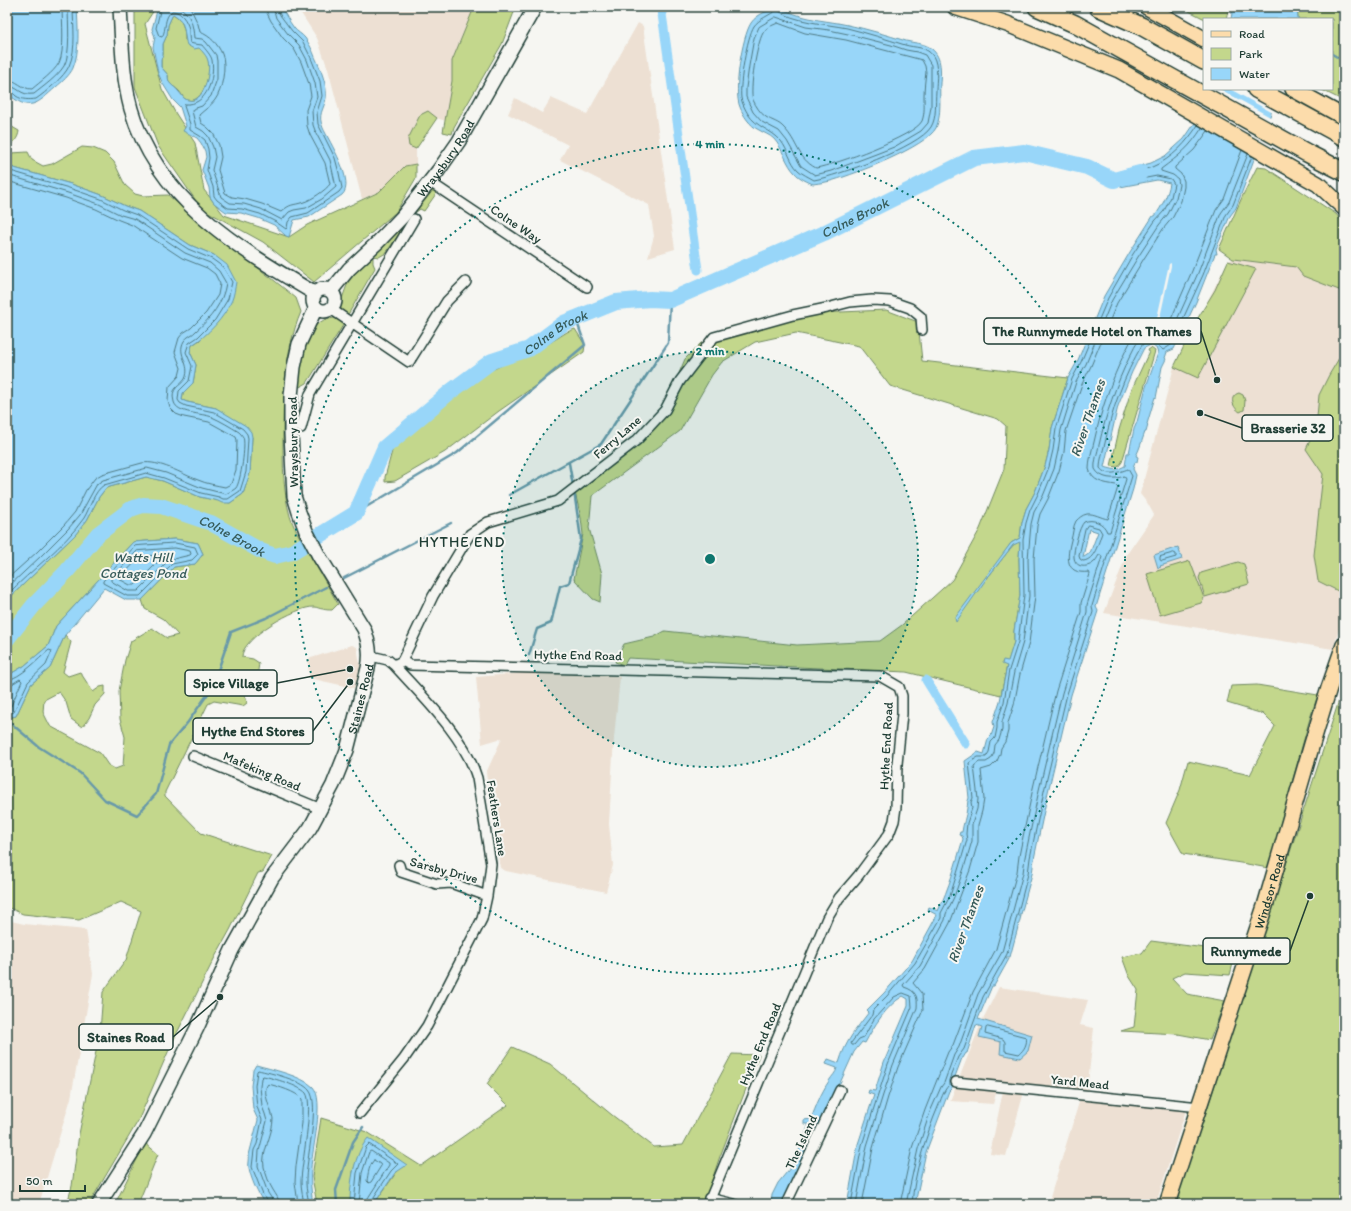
<svg xmlns="http://www.w3.org/2000/svg" width="1351" height="1211" font-family="Itim,sans-serif">
<style>
.built{fill:#ede0d3}
.green{fill:#c3d78c;stroke:#718a60}
.water{fill:#98d6f9;stroke:#6899aa;fill-rule:evenodd}
.pier{fill:#f6f6f2}
.lines{fill:none;stroke-linecap:round;stroke-linejoin:round}
.shore{stroke:#4f7a83;stroke-width:1}
.stream{stroke:#6899aa;stroke-width:2.5}
.canal{stroke:#98d6f9;stroke-width:9}
.river{stroke:#98d6f9;stroke-width:16}
.street-casing{stroke:#1f3d34;stroke-width:12}
.secondary-casing{stroke:#1f3d34;stroke-width:16}
.primary-casing{stroke:#1f3d34;stroke-width:18}
.highway-casing{stroke:#1f3d34;stroke-width:20}
.street{stroke:#f6f6f2;stroke-width:9}
.secondary{stroke:#f6f6f2;stroke-width:13}
.primary{stroke:#fcdcab;stroke-width:15}
.highway{stroke:#fcdcab;stroke-width:17}
.ring{fill:none;stroke:#0f766e;stroke-width:2;stroke-dasharray:2 4}
.labels{text-anchor:middle;dominant-baseline:central;stroke-width:4;stroke-linejoin:round;paint-order:stroke}
.street-label{font-size:13px;fill:#1f3d34;stroke:#f6f6f2}
.water-label{font-size:14px;font-style:italic;fill:#375c5b;stroke:#f6f6f2}
.quarter-label{font-size:15px;letter-spacing:1px;fill:#1f3d34;stroke:#f6f6f2}
.centre{fill:#0f766e;stroke:#f6f6f2;stroke-width:2}
.ring-label{font-size:12px;text-anchor:middle;font-weight:bold;fill:#0f766e;stroke:#f6f6f2;stroke-width:4;stroke-linejoin:round;paint-order:stroke}
.leader{fill:none;stroke:#1f3d34;stroke-width:1.5}
.callout-dot{fill:#1f3d34;stroke:#f6f6f2;stroke-width:1.5}
.callout{fill:#f6f6f2;stroke:#1f3d34;stroke-width:1.5}
.callout-label{font-size:14px;text-anchor:middle;font-weight:bold;fill:#1f3d34}
</style>
<rect width="100%" height="100%" fill="#f6f6f2"/>
<filter id="ink" filterUnits="userSpaceOnUse"><feTurbulence type="fractalNoise" baseFrequency=".025" numOctaves="2"/><feDisplacementMap in="SourceGraphic" scale="8" xChannelSelector="R" yChannelSelector="G"/><feConvolveMatrix kernelMatrix="1 2 1 2 8 2 1 2 1" color-interpolation-filters="sRGB"/></filter>
<g filter="url(#ink)">
<path class="built" d="M297,7H473V10L452,61V81L446,121L436,118L416,149V164L405,166L379,192L362,199L328,69L317,38Z
M638,23L643,26L675,249L648,257L654,236L649,205L560,160L568,145L508,114L515,98L542,113L551,98L587,114Z
M1233,259L1296,267L1344,282V613L1333,649L1104,613L1127,554L1154,515L1148,504L1140,494L1174,367L1228,261Z
M352,645L357,647L361,670L354,688L309,678L308,659Z
M523,673H600L620,677L614,738L609,824L613,865L606,892L506,871L500,868L486,773L502,738L482,744L476,677Z
M7,920L24,924L86,930L93,974L71,1098L39,1204H7Z
M999,987L1088,1000L1080,1025L1094,1028L1087,1092L1026,1085L1006,1156L990,1154L1003,1091L997,1090L993,1104L950,1101L982,1021Z
M1080,1099L1186,1110L1156,1204H1048Z"/>
<path class="green" d="M135,7H156L145,24L162,89L176,114L195,143L204,190L224,215L289,237L307,225L379,192L405,166L416,164V178L396,212L314,282L263,242L201,208L158,146L135,87Z
M473,7H516L502,44L454,127L452,134L443,132L452,81V61L473,10Z
M1181,7H1229L1226,19H1205Z
M1297,7H1344V101L1320,89H1332V19H1298Z
M173,14C183,20 185,29 185,40C194,45 204,49 208,59C212,70 204,105 187,100C183,99 182,94 179,91C172,84 168,86 168,75L161,67V59L163,55V44L167,35L168,25Z
M428,111L437,118L416,149L409,146L408,139L420,115Z
M7,124L19,131C18,139 14,142 8,147L11,153L28,152L32,160L43,166L52,164L82,147L93,148L105,153L114,162L125,185L135,194L143,196L168,195L222,241L270,277L296,298L301,312C284,352 283,397 283,440C283,465 283,492 290,516C293,526 299,536 305,546C315,565 327,584 338,604L332,610C329,610 326,610 323,609C320,609 317,607 314,607C297,606 241,638 242,657L253,659L259,663C257,678 257,682 244,690L247,703L243,706L214,701L208,704L165,792V796L201,833L272,856L263,872L258,873L230,930L215,957L172,1043L138,1121L89,1204H67L72,1186L79,1134L100,1032L103,992L126,960L141,911L121,902L79,920L23,914L7,907V718L16,716L31,684L50,668L65,635L71,642L63,672L68,676L80,672L93,692L100,687L105,686V694L95,705L89,718L82,727L71,719L66,702L59,692L44,700L43,712L50,726L100,753L108,765L115,769L123,766L125,737L120,719L119,691L125,660L131,641L152,628L167,638L178,635L163,619L145,609L142,600L174,567L195,564L203,554L198,543L175,539L133,542L56,626L48,646L24,666L7,676V600L75,535L87,520L99,497L106,488L146,477L163,481L200,497L230,503L243,494L250,473L252,437L216,408L187,402L182,400L183,393L193,383L196,365L190,352L192,345L200,340L214,255L190,245L139,211L125,206L102,195L71,184L7,166Z
M1257,167L1266,168L1336,214L1344,224V292L1303,276L1296,267L1233,259L1219,249L1243,195Z
M434,190L438,191L424,211L420,209L411,216L386,253L379,257L373,256V263L375,268L349,313L347,314L341,309L340,304L351,274L428,193Z
M1228,261L1256,269L1198,378L1174,367L1196,321L1215,290Z
M886,310L918,322L922,361L1068,378L1052,428L1049,450L1045,466L1035,492L1026,509L1022,522L1020,538L1011,543L985,581L1013,545L1020,541L1019,559L1020,595L1014,631V642L1008,662L1003,661L1002,663L1007,665L1001,695L906,672L777,666L628,658L624,665L615,662L624,644L654,637L665,631L797,645L880,641L902,625L952,580L980,529L1004,469L1006,426L998,419L890,386L859,346L796,333L755,342L722,362L712,375L680,431L592,496L589,528L602,574L600,602L593,599L574,579L583,534L581,518L574,488L630,444L664,409L685,359L701,343L721,337L819,313Z
M336,318L345,322L307,383L296,389C299,367 300,331 324,320C328,319 333,318 336,318Z
M575,329L585,345L584,352L499,411L445,452L395,481L385,482V477L392,451L396,442L408,428L470,380L548,344L567,332Z
M1151,348L1155,351L1122,462L1118,467L1111,466L1119,430L1131,391L1149,352L1148,350Z
M1344,348V594L1318,581L1314,555L1323,474L1306,449L1316,428L1319,395L1329,375L1338,360Z
M1239,393L1243,395L1245,401L1244,410L1240,412C1233,408 1228,396 1239,393Z
M1190,561L1204,598L1201,603L1160,615L1147,574Z
M1238,562L1244,564L1249,584L1205,597L1199,578L1201,573Z
M1257,685L1318,695L1310,718L1268,868L1247,864L1183,854L1166,823L1180,790L1188,761L1250,775L1275,726L1263,714L1227,703L1231,686Z
M1344,685V1204H1174L1208,1106Z
M1151,941L1236,952L1230,975L1185,972L1172,978L1187,994L1225,1001L1210,1040L1178,1034L1121,1031L1134,1027L1138,990L1129,976L1122,957L1142,953Z
M512,1047L550,1064L612,1115L654,1147L683,1145L732,1054L759,1055L719,1159L704,1204H374L398,1170L356,1162L353,1172L350,1204H317L312,1177L321,1118L367,1132L421,1166L508,1105L487,1084Z
M145,1143L158,1154L138,1204H115Z"/>
<path class="water" d="M7,7H77C78,25 80,52 73,68C70,75 62,82 56,87C37,104 30,113 7,93Z
M158,7H281C285,14 289,21 294,28C297,32 302,34 305,38C309,43 313,51 315,57C320,67 328,87 326,98C324,110 317,114 323,128C329,141 356,183 342,195L309,217L294,220L289,237L286,236L274,225L258,218L241,213L226,212L214,203L210,197L209,188L202,170L206,157L205,151L201,143L197,138L183,131L186,126L180,107L173,100L163,84L158,73L153,47L155,37L152,29ZM173,14C187,22 183,32 187,45L194,49L199,48C202,51 207,56 208,61C211,71 204,105 188,100C183,99 182,95 179,92C173,84 168,86 168,75L161,67V59L163,55V44L167,35L168,25Z
M1233,7H1297L1298,19H1231Z
M780,8C789,12 799,16 809,18C821,21 835,22 848,25C867,29 887,35 906,41C914,43 922,43 929,47C942,55 941,70 940,83C939,97 942,114 936,128C926,147 855,174 834,180C828,182 820,183 813,184C808,182 799,178 795,173C786,164 783,149 774,139C770,135 764,133 759,130C750,126 743,115 740,107C733,92 742,37 751,23C757,14 770,9 780,8Z
M1207,89H1280L1236,208L1230,216L1216,249L1217,254H1215L1196,302L1174,349L1167,352L1165,358L1166,359L1162,367L1156,398L1155,397L1147,424L1148,425L1146,432H1145C1142,440 1140,448 1136,456L1138,457L1137,462H1135L1133,469L1136,475L1133,489L1096,607L1098,611L1071,695L1048,792L1034,859L1032,874L1021,914H1019V916H1021L1010,957H1006V958L1009,959L994,986H992L978,1019L1032,1035L1028,1051L1020,1058L1000,1054L1001,1042L979,1037L982,1027L976,1025L967,1053H966L963,1058H962L953,1082L954,1084L951,1089L949,1091L926,1152L915,1204H847L858,1144L874,1095L868,1093L869,1090L875,1091L884,1062L908,1006V999L903,996C886,1006 874,1026 865,1043L862,1042L854,1052L840,1083L838,1084L834,1097L793,1183L781,1204H771L772,1195L778,1183L791,1167L801,1146L809,1124H804V1120L811,1119C816,1106 821,1093 829,1081C832,1076 836,1073 837,1068L826,1064L828,1059L839,1063C845,1042 856,1029 869,1012L867,1010L884,993L912,961L937,915L928,910L929,907L938,911C949,888 956,863 963,839L962,836L959,835L960,832H962C963,824 966,817 967,808C968,804 967,802 969,798L965,761L978,752L984,754L988,739L991,736L994,727L993,722L1000,701L1007,666L1002,664L1003,660L1008,661L1014,642V631L1020,595L1019,559L1020,542L1013,545L985,581L956,622L955,618L1011,543L1020,538L1022,522L1026,509L1035,492L1045,466L1049,450L1052,428L1068,378L1078,360L1104,296L1130,252L1153,216H1155C1162,206 1168,195 1170,183L1157,180L1120,187L1117,172L1151,163L1165,156L1184,139L1195,123ZM1151,345L1156,348L1158,353L1146,387L1137,422L1134,429L1129,453H1127L1125,466L1116,470L1104,467L1118,406L1132,372L1144,348ZM1089,529L1098,532L1090,553L1084,557H1083Z
M7,166L71,184L102,195L125,206L139,211L190,245L214,255L227,265L236,282C235,288 234,295 232,300C225,317 207,336 192,345L190,352L196,365L193,383L183,393L182,400L187,402L216,408L246,426L251,432L252,437L250,473L243,494L230,503H222L218,501L200,497L163,481L146,477L106,488L99,497L87,520L75,535L7,600Z
M175,539L198,543L203,554L195,564L174,567L142,600H126L104,588L65,635L50,668L31,684L16,716L7,718V676L24,666L48,646L56,626L133,542Z
M1178,547L1182,559L1160,566L1161,567L1158,568L1154,555Z
M256,1065C271,1069 302,1076 313,1087C325,1100 312,1150 311,1168C310,1180 311,1192 313,1204H265C258,1195 251,1179 249,1168C248,1164 250,1160 249,1155L258,1120L253,1109L251,1086L253,1070Z
M368,1138L407,1165L395,1173L374,1204H350C350,1182 354,1155 368,1138Z"/>
<path class="pier" d="M1205,89H1220L1272,118L1258,157L1193,121Z
M1230,89H1282L1273,113Z
M1171,263V266L1154,346L1151,345L1169,264Z"/>
<g class="lines">
<path class="shore" d="M161,7L156,28L159,36L162,37C167,29 163,18 172,11C181,11 187,21 189,29C189,34 189,38 190,43L194,44L202,45C205,49 211,55 212,60C215,78 207,106 185,104L184,106L190,124V130L200,136L205,140L208,149L209,158L207,170L213,187L214,196L217,200L228,208L242,209L260,214L276,222L286,229L287,228L288,222L292,217L308,213L339,192L342,188L339,173L335,158L318,124L317,112L322,96L320,81L311,58L303,42L292,31L280,15L278,7
M179,7C191,14 193,25 194,38L202,39L206,42L216,55L217,61V79L211,96L202,106L193,109L192,111L196,127L203,131L208,136L213,147L215,157L212,170L221,197L230,203L244,204L261,209L282,220L289,212L294,210L306,208L322,199L336,187L330,160L316,133L313,125L312,111L317,97L315,83L307,60L299,45L288,34L276,18L273,7
M190,7L198,24L200,32C210,36 218,44 222,54C227,65 222,91 215,100C211,106 204,110 199,115L201,123L207,127L213,133L219,145L221,157L218,170L225,193L232,197L245,199L262,204L281,212C291,203 292,206 304,202C311,200 326,190 330,184L325,163L310,135L307,126L306,110L311,96L309,84L301,62L294,49L283,38L271,21L267,13V7
M777,10C793,22 827,24 847,28C867,33 886,39 905,45C915,48 926,46 933,56C939,66 936,80 936,91C935,103 937,117 931,127C919,147 837,176 814,180C809,177 802,174 798,170C790,162 788,150 781,141C771,129 757,128 748,114C745,109 742,103 741,98C739,84 747,37 754,26C759,19 770,15 777,10Z
M776,17L806,27L829,30L848,34L891,45L906,50L917,52L925,55L931,65V107L928,123L921,131L894,147L876,154L831,171L815,175L801,166L787,141L779,131L762,122L753,112L746,97V88L749,66L754,38L759,27Z
M778,23L805,33L846,40L922,60L925,66L926,72C925,80 924,88 924,96C924,104 925,113 922,121C915,136 834,165 816,168C797,158 798,142 784,128C779,122 772,121 766,117C760,113 756,106 753,100C749,90 757,43 763,33C765,28 773,25 778,23Z
M7,79C17,80 22,89 32,89C40,82 53,73 59,63C65,51 62,21 62,7
M7,86C19,86 19,96 34,94C44,86 57,77 64,66C71,54 68,22 68,7
M7,91C11,91 13,93 16,96C22,100 29,100 36,99C45,93 65,76 69,66C77,48 73,26 73,7
M7,170L69,188L101,199L123,210L137,215L188,249L212,259L223,267L232,282L228,299L215,320L198,337L189,343L186,352L192,366L189,381L179,391L178,400L180,403L186,406L214,412L243,429L247,434L248,438L246,472L240,491L228,499H223L219,497L201,493L164,478L146,473L104,485C94,491 90,508 84,518C63,548 32,569 7,595
M7,175L68,193L99,204L121,215L135,219L185,253L210,263L219,271L226,283C223,303 211,318 196,331C193,335 187,336 184,341C176,355 192,364 185,379C180,387 170,387 174,402C177,414 202,413 212,417C221,421 231,427 239,432C240,433 242,435 243,437C246,444 241,481 236,488C234,490 229,492 226,494L202,488L166,473L147,468L103,480L97,484L80,515L68,529L41,556L7,588
M7,181L66,198L96,209L119,220L132,225L182,258L207,268L215,274L220,284L218,295L206,313L191,328L183,333L179,338L175,352L181,368L179,376L169,387L168,401L170,408L176,414L184,417L209,422L236,437L237,440L236,470L231,484L225,487C216,485 207,484 198,480C182,474 159,460 142,463L102,474L95,478L86,490L75,512L64,525L37,552L7,579
M1088,525L1099,528L1102,533C1098,543 1095,560 1083,561L1080,559L1079,556L1085,529Z
M175,543L195,547L198,554L192,560L172,564L140,596H127L103,583V581L135,546Z
M175,548L190,551L191,554L190,555L169,560L138,591H128L111,581V579L137,551Z
M1174,553L1176,554V557L1162,561L1160,560V557Z
M159,555L161,556V559L135,585H130L121,580V577L140,557Z
M7,680C21,678 38,659 49,650L52,651L46,665L28,682L14,712L7,714
M7,685L12,684L20,679L22,681L11,706L7,709
M988,1027L1026,1037C1028,1043 1024,1050 1019,1054L1005,1051V1042L1003,1039L985,1034L986,1028Z
M374,1160L380,1164L381,1166L371,1182L369,1183L367,1181C368,1174 369,1165 374,1160Z
M268,1204L267,1200L263,1195L252,1167L254,1150L257,1144L262,1120L257,1107L255,1086L257,1071L258,1070C271,1073 301,1080 309,1090C321,1103 305,1163 306,1183C306,1190 308,1197 309,1204
M273,1204L272,1199L268,1193L258,1166L259,1151L267,1121L265,1114L262,1106L260,1087L261,1078L263,1076C273,1078 300,1086 306,1093C314,1104 301,1166 301,1182C301,1190 303,1197 304,1204
M279,1204C279,1198 276,1195 273,1190C269,1184 266,1174 264,1167C261,1153 273,1134 273,1119C272,1110 261,1092 268,1084C277,1086 297,1092 302,1099V1123L296,1166L295,1182L298,1204
M354,1204L357,1173L366,1147L369,1144L398,1164L391,1171L372,1200L371,1204
M359,1204L362,1173L369,1152L371,1151L389,1163V1165L368,1198L366,1204
M851,1204L862,1145L888,1064L912,1007L911,996L903,993L894,997L874,1019L864,1037L859,1039L854,1045H852L851,1043L872,1015L873,1010L887,996L915,963L941,918V913L950,896L959,867L967,840L966,834L967,823L972,808L971,802L973,798L969,763L978,757H986L989,752L991,742L995,738L997,728V722L1004,702L1009,670L1018,642L1024,595L1023,540L1026,523L1030,510L1038,494L1049,467L1053,450L1056,429L1072,379L1081,362L1108,298L1133,254L1155,221L1164,211L1171,197L1174,184L1171,179L1157,176L1125,182L1123,180L1122,176C1131,170 1143,171 1152,167C1172,159 1187,142 1198,125
M856,1204L867,1146L883,1095L893,1065L917,1008C918,996 916,991 904,987L903,985L920,966L945,920L946,914L954,897L964,868L972,841V824L977,809L978,799L974,766L979,762H986L991,759L994,753L995,745L999,740L1002,730V722L1008,703L1014,672L1023,642L1029,596L1028,559L1031,524L1034,512L1043,496L1054,469L1058,451L1061,430L1076,382L1086,364L1112,300L1138,257L1159,225L1168,214L1176,198L1179,185L1178,179L1173,175L1161,171V169C1180,155 1189,148 1202,128
M862,1204L873,1148L888,1097L898,1067L923,1010L922,994L913,983L925,969L950,923L970,870L978,842V825L982,811L984,799L981,770L991,767L997,761L1000,754L1001,748L1005,742L1008,731V723L1014,705L1020,674L1029,643L1035,596L1034,559L1037,526L1040,514L1048,499L1059,471L1064,452L1066,431L1082,384L1091,366L1117,303L1143,260L1163,229L1173,217L1181,201L1184,187V181L1181,174L1175,169V167L1194,150L1208,131
M900,1204L912,1148L925,1110L948,1052L953,1045L973,992L996,949L1017,872L1019,856L1033,788L1056,691L1081,612V603L1090,574L1089,572C1064,575 1067,556 1071,540C1073,534 1073,526 1076,521C1079,518 1082,515 1087,514C1094,513 1101,518 1108,519L1118,487L1116,485C1104,483 1092,482 1089,469C1089,460 1092,450 1094,442C1101,410 1111,381 1125,352C1128,347 1130,341 1134,337C1143,329 1153,329 1163,334L1165,333L1192,271L1216,210L1224,199L1242,150
M906,1204L918,1149L930,1112L941,1087L944,1083L954,1055L959,1047L978,994L1002,952L1023,873L1025,857L1039,790L1062,693L1087,612V605L1102,557L1101,555H1099C1097,558 1096,561 1093,563C1087,568 1075,568 1074,557C1073,551 1079,527 1084,522C1093,518 1104,523 1107,532H1110L1126,479L1124,476C1115,480 1100,479 1095,469C1094,461 1098,452 1099,445C1106,414 1116,384 1130,356C1133,351 1135,344 1140,340C1148,333 1157,337 1164,343L1167,342L1198,273L1221,213L1229,202L1248,154
M912,1204C914,1174 926,1135 938,1107C941,1100 943,1091 949,1085V1080L958,1057L964,1049L983,997L1007,954L1028,874L1030,858L1044,791L1067,694L1093,612L1092,606L1132,476L1128,469C1120,472 1106,477 1100,468C1100,460 1103,451 1105,443C1112,409 1124,376 1142,345C1152,337 1156,343 1163,350L1171,345L1203,275L1226,215L1233,205L1252,156"/>
<path class="stream" d="M1332,54L1344,61
M569,463L573,486
M509,495L601,444L668,343L670,300
M356,513L457,453L585,345L576,319
M344,578L451,523
M529,655L537,629L551,623L560,586L569,583L581,539L574,491
M7,720L39,747L80,773L105,800L137,815L156,794L169,745L188,722L212,688L231,632L266,618L326,587
M337,1204L336,1190L353,1142L363,1127"/>
<path class="canal" d="M661,7L698,270
M926,680L966,744"/>
<path class="river" id="s1" d="M7,639L34,605L67,571L98,534L131,509L143,505L161,506L211,523L261,551L275,556L292,552L356,513L385,447L450,392L492,361L529,349L564,323L616,302L650,299L670,300L824,233L974,158L1024,152L1087,167L1114,180L1140,173"/>
<g class="street-casing">
<path id="street" d="M430,182L587,287
M331,309L409,362L447,301L466,282
M301,428L310,394L414,219
M402,661L433,596L470,534L488,522L558,501L637,440L665,410L680,381L714,337L793,315L827,308L850,302L872,300L890,301L910,308L921,317L922,330
M394,665L402,661L410,665L880,676L899,687L902,696V714L897,764L896,807L894,821L889,834L858,876L839,898L827,918L708,1204
M193,756L321,809
M399,865L401,872L437,884L451,883L487,896
M956,1082L1200,1107
M360,1113L404,1059L427,1026L482,919L487,896L491,864L477,778C465,737 423,697 394,665L388,660L371,656
M709,1198L734,1204
M786,1204L840,1090"/>
</g>
<g class="secondary-casing">
<g id="secondary">
<path d="M120,7C122,41 122,76 131,109C157,200 238,248 314,293"/>
<circle cx="324" cy="300" r="11"/>
<path id="s2" d="M331,291L349,269L378,242L402,217L438,171L459,141L535,7"/>
<path id="s3" d="M99,1204L144,1134L197,1028L232,950L272,878L310,828L333,785L347,750L368,668C371,654 369,643 364,629L319,556L306,531L299,512L294,496L291,434V396L294,367L299,344L316,308"/>
</g>
</g>
<g class="primary-casing">
<g id="primary">
<path d="M955,7L1007,24L1119,70L1318,184L1344,208"/>
<path d="M1147,7L1204,39"/>
<path d="M1293,89L1344,117"/>
<path id="s4" d="M1167,1204L1265,906L1312,744L1329,688L1344,645"/>
</g>
</g>
<g class="highway-casing">
<path id="highway" d="M1037,7L1075,24L1307,153L1344,172
M1098,7L1141,26L1204,61
M1256,89L1344,137"/>
</g>
<use href="#street" class="street"/>
<use href="#secondary" class="secondary"/>
<use href="#primary" class="primary"/>
<use href="#highway" class="highway"/>
</g>
</g>
<circle cx="710" cy="559" r="208" fill="#0f766e" fill-opacity=".12"/>
<g class="ring">
<circle cx="710" cy="559" r="208"/>
<circle cx="710" cy="559" r="415"/>
</g>
<g class="labels">
<g class="street-label">
<text stroke="none"><textPath href="#s2" startOffset="176">Wraysbury Road</textPath></text>
<text transform="translate(516 224) rotate(34)">Colne Way</text>
<text transform="translate(617 437) rotate(-41)">Ferry Lane</text>
<text transform="translate(293 442) rotate(-91)">Wraysbury Road</text>
<text transform="translate(578 655) rotate(1)">Hythe End Road</text>
<text stroke="none"><textPath href="#s3" startOffset="572">Staines Road</textPath></text>
<text transform="translate(886 746) rotate(-87)">Hythe End Road</text>
<text transform="translate(262 771) rotate(23)">Mafeking Road</text>
<text transform="translate(497 818) rotate(81)">Feathers Lane</text>
<text transform="translate(444 870) rotate(15)">Sarsby Drive</text>
<text stroke="none"><textPath href="#s4" startOffset="329">Windsor Road</textPath></text>
<text transform="translate(760 1044) rotate(-67)">Hythe End Road</text>
<text transform="translate(1080 1082) rotate(6)">Yard Mead</text>
<text transform="translate(801 1142) rotate(-65)">The Island</text>
</g>
<g class="water-label">
<text stroke="none"><textPath href="#s1" startOffset="1033">Colne Brook</textPath></text>
<text stroke="none"><textPath href="#s1" startOffset="708">Colne Brook</textPath></text>
<text transform="translate(1088 418) rotate(-71)">River Thames</text>
<text stroke="none"><textPath href="#s1" startOffset="288">Colne Brook</textPath></text>
<text x="143" y="557">Watts Hill<tspan x="143" dy="16">Cottages Pond</tspan></text>
<text transform="translate(966 924) rotate(-70)">River Thames</text>
</g>
<g class="quarter-label">
<text x="462" y="542">HYTHE END</text>
</g>
</g>
<circle cx="710" cy="559" r="6" class="centre"/>
<g class="ring-label">
<text x="710" y="148">4 min</text>
<text x="710" y="355">2 min</text>
</g>
<path class="leader" d="M1217 380L1201 331M1200 413L1242 428M350 669L277 683M350 682L313 731M1310 896L1290 951M220 997L173 1037"/>
<g class="callout-dot">
<circle cx="1217" cy="380" r="4"/>
<circle cx="1200" cy="413" r="4"/>
<circle cx="350" cy="669" r="4"/>
<circle cx="350" cy="682" r="4"/>
<circle cx="1310" cy="896" r="4"/>
<circle cx="220" cy="997" r="4"/>
</g>
<g class="callout">
<rect x="984" y="318" width="217" height="26" rx="4"/>
<rect x="1242" y="415" width="91" height="26" rx="4"/>
<rect x="185" y="670" width="92" height="26" rx="4"/>
<rect x="193" y="718" width="120" height="26" rx="4"/>
<rect x="1203" y="938" width="87" height="26" rx="4"/>
<rect x="79" y="1024" width="94" height="26" rx="4"/>
</g>
<g class="callout-label">
<text x="1092" y="336">The Runnymede Hotel on Thames</text>
<text x="1288" y="433">Brasserie 32</text>
<text x="231" y="688">Spice Village</text>
<text x="253" y="736">Hythe End Stores</text>
<text x="1246" y="956">Runnymede</text>
<text x="126" y="1042">Staines Road</text>
</g>
<rect width="1351" height="1211" fill="none" stroke="#f6f6f2" stroke-width="24"/>
<rect x="12" y="12" width="1327" height="1187" fill="none" stroke="#1f3d34" stroke-width="1.5" filter="url(#ink)"/>
<rect x="1203" y="18" width="130" height="72" fill="#f6f6f2" stroke="#a0aca6"/>
<rect x="1211" y="31" width="20" height="6" fill="#fcdcab" stroke="#a0aca6"/>
<text x="1239" y="38" font-size="12" fill="#1f3d34">Road</text>
<rect x="1211" y="48" width="20" height="12" fill="#c3d78c" stroke="#a0aca6"/>
<text x="1239" y="58" font-size="12" fill="#1f3d34">Park</text>
<rect x="1211" y="68" width="20" height="12" fill="#98d6f9" stroke="#a0aca6"/>
<text x="1239" y="78" font-size="12" fill="#1f3d34">Water</text>
<path d="M20 1185v6h65v-6" fill="none" stroke="#1f3d34" stroke-width="2"/>
<text x="26" y="1185" font-size="12" fill="#1f3d34" stroke="#f6f6f2" stroke-width="3" paint-order="stroke">50 m</text>
</svg>
